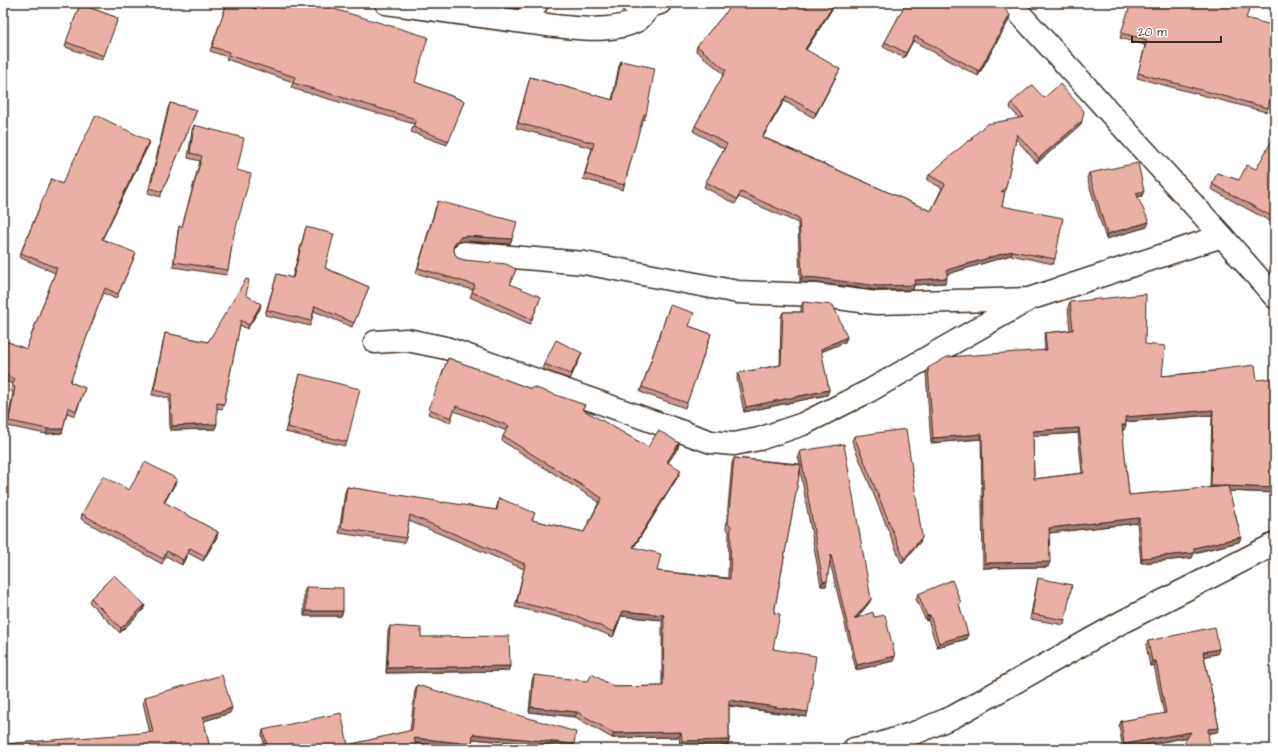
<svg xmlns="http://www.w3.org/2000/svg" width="1278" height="752" font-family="'Architects Daughter',sans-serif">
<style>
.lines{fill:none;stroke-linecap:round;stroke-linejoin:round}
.street-casing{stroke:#3b2a1e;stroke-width:25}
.secondary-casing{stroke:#3b2a1e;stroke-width:25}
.street{stroke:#fff;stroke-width:22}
.secondary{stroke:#fff;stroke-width:22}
.wall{fill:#c9978f;stroke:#3b2a1e;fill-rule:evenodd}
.shaded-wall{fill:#a47b74;stroke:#3b2a1e}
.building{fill:#eab0a6;stroke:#3b2a1e;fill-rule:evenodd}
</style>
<rect width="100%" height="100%" fill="#fff"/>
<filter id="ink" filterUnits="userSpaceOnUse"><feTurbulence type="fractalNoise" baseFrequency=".025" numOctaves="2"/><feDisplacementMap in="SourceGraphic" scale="8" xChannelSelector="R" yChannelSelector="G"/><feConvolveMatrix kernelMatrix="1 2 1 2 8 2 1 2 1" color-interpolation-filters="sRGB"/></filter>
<g filter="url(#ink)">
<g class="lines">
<g class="street-casing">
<path id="street" d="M386,3L524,22L537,3
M524,22C556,26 609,36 638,20C642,17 647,10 650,6
M464,253L584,263L738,292L815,295L876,303L1029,299L1222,236
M375,342L407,340L446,348L711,442L734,444L759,439L803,424L869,391L1028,300"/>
</g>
<g class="secondary-casing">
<path id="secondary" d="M632,3L650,6L660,3
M1010,3L1222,236L1275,297
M854,749L880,744L917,732L953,717L1122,622L1275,544"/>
</g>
<use href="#street" class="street"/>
<use href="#secondary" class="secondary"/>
</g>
<path class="wall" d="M227,3L255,9L256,3H336L334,9L415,82L464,101L447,145L411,132L414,124L291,88L293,82L226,59L227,57L210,51Z
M734,3H836L806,50L838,73L814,118L784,101L763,137L931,211L942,188L927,180L929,175L971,140L972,137L1019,118L1010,108L1011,103L1044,98L1082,121L1080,126L1037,163L1016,139L1005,191L1002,206L1055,259L1053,264L1011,255L947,274L945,283L914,285L913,290H877L817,283L800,282L798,223L739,197L735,204L704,187L706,182L724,149L693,131L695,126L724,74L696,51L697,46Z
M906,3L1009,20L978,76L913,41L904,58L883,47L885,42Z
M1131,3L1246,18L1268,108L1266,112L1137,78L1145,45L1120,38Z
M80,4L118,18L102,60L65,47Z
M621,61L646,115L644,120L642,119L623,190L583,179L592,148L516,128L530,77L612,100L619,66Z
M170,103L197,110L160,197L148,193L168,108Z
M194,125L237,170L233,238L228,270L226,275L173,267L178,231L179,226L182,227L200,161L188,158L192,130Z
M149,141L148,146L102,239L134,258L116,299L103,293L70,382L85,388L75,416L67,413L62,433L46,434L7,426L13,392L10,391L13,384L3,380V340L26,349L55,273L19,257L51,179L62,184Z
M1089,173L1142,196L1137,197L1147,227L1106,239L1087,178Z
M1217,173L1275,192V224L1211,189Z
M436,206L510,244L465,241L459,242L454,246L453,247L455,254L458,258L464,260L516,269L510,284L539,302L530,324L470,297L473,290L416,273Z
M306,227L325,268L369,287L352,327L314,311L310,326L265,315L277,274L292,278Z
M246,295L260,309L247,329L240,325L224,404L222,409L217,408L215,429L170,430L169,398L152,395L164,338L165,333L208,342Z
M803,302L847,337L845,342L821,352L829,390L827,395L744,412L737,378L738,373L780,365L781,317L783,312H801V307Z
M1070,302L1145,344L1162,376L1214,371L1215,370L1257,380L1275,392V493L1229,491L1241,537L1239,542L1194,553L1192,558L1141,563L1137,523L1049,533L1048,567L983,568L981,439L931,443L926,373L928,368L1045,350L1044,338L1045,333L1070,330L1068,307ZM1212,415L1210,488L1129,495L1122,430H1124L1125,422ZM1078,433L1082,473L1034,479L1033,436Z
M670,305L689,326L711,334L685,408L640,392Z
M582,353L570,379L542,369L544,364Z
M448,358L531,389L585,405L583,410L648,447L679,443L678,448L668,462L679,475L634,547L657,571L728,578L729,531L726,529L732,463L734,458L800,464L798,456L800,451L871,599L869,603L857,618L874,617L895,656L893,661L856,670L830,562L826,586H821L800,469L774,613L773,649L808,712L806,717L729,706V740L728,745L680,746L679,737L612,738L575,717L529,712L532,680L534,675L614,687L662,686V620L621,616L613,637L575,621L515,607L524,569L409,521L406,538L404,543L339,533L345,492L347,487L443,503L496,510L499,498L532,520L584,532L599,502L502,441L503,436L507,431L454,411L450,423L428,414Z
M300,374L347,442L345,446L285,432Z
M854,436L922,537L920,542L902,564L852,441Z
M175,484L164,503L218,532L217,537L203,561L188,553L182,565L166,556L162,564L81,519L82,514L129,490Z
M1038,578L1065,620L1064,625L1030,619L1037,583Z
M306,587L343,611L341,616H304V592Z
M918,594L960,607L967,639L937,647L928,620L926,621L916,599Z
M91,598L145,605L143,610L120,633L89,602Z
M390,626L421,637L510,666L508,671L386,673L388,631Z
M1148,641L1219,649L1217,654L1204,656L1219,728L1217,732L1123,749L1119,726L1121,721L1164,714L1154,665L1150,666L1146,645Z
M417,685L574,744L572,748L473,739L471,749L415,743L417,749H265L262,735L263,730L348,745L410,731L415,690Z
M145,697L230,713L204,721L210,749L5,744L150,733L143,702Z"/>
<path class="shaded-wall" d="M478,3H521L518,9Z
M835,3H836L803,54L805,49Z
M1010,15L1009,20L978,76L979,71Z
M915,36L913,41L904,58L906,53Z
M840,69L838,73L814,118L816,113Z
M786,96L784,101L760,142L762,137Z
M1082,121L1080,126L1037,163L1039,158Z
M149,141L148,146L100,244L102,239Z
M1144,191L1142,196L1134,198L1136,193Z
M1149,222L1147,227L1106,239L1107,234Z
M466,236L512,239L510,244L465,241L459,242L454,246L456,241L461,237Z
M1012,251L1011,255L945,275L947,270Z
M802,277L915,280L947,278L945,283L914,285L913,290H877L817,283L800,282Z
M261,304L260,309L247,329L249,325Z
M847,337L845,342L819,353L821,349Z
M582,353L580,358L570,379L571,374Z
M829,390L827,395L744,412L746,407Z
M1213,410L1212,415L1123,422L1125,417Z
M217,424L215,429L170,430L172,426Z
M1122,425H1126L1124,430H1120Z
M1079,428L1078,433L1032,436L1033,431Z
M48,429H63L62,433L46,434Z
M982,434L981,439L931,443L933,438Z
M679,443L678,448L666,466L667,462Z
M681,470L679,475L631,552L633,547Z
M177,479L175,484L162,507L164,502Z
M1211,486H1228L1209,491Z
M1228,486L1275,488V493L1226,491Z
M1139,518L1137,523L1048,533L1049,528Z
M218,532L217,537L203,561L205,556Z
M922,537L920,542L902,564L904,559Z
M1241,537L1239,542L1192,553L1194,548Z
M190,548L188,553L182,565L183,560Z
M1194,553L1192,558L1141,563L1142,558Z
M1050,562L1048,567L983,568L985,563Z
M827,581L826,586H821L823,582Z
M871,599L869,603L852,624L854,619Z
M145,605L143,610L120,633L121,628Z
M306,611H343L341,616H304Z
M623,611L664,615L662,620L621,616L613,637Z
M930,615L928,620L926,621L927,616Z
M968,634L967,639L937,647L939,643Z
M1219,649L1217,654L1201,657L1203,652Z
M895,656L893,661L856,670L857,665Z
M1152,661H1156L1154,665L1150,666Z
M510,666L508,671L386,673L387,668Z
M729,700L808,712L806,717L727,705Z
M531,707L577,712L575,717L529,712Z
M232,708L230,713L201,722L203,717Z
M1219,728L1217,732L1206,734L1208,729Z
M681,732L679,737L612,738L614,733Z
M1191,732L1189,737L1123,749L1124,744Z
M473,734L574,744L572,748L472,739Z
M414,738L472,744L471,749H469L412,743Z
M729,740L728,745L680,746L682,741Z"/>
<path class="building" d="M227,3H239L256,9L257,3H336L334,9L428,37L415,82L464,101L449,141L413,127L416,119L293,83L295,77L228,55L229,52L212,47Z
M734,3H835L805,49L840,69L816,113L786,96L762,137L931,211L945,184L929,175L968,141L972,140V137L987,124L1024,117L1011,103L1032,85L1044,98L1060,84L1084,111L1082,121L1039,158L1017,134L1006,187L1001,192L1005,191L1002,206L1063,218L1055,259L1012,251L947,270V278L915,280L914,285L878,286L818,278L802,277L799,218L741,192L737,199L706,182L727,144L695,126L726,70L697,46Z
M906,3H1001L1003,7L1010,15L979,71L915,36L906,53L885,42Z
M1131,3H1252L1246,18L1275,26V79L1268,108L1138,73L1147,40L1121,33Z
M80,4L118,18L104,56L66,42Z
M621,61L655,68L646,115L644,114L624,185L585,174L594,143L518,123L530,77L613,100Z
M170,103L197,110L162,192L150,188Z
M96,115L149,141L102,239L136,253L118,294L105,288L70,382L85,388L76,411L68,407L63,429H48L9,421L15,387L12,386L15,379L3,374V340L26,349L57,268L21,253L51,179L62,184Z
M194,125L244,138L237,170L251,174L233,238L228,270L174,262L179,226L182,227L202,156L190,153Z
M1275,135V188L1274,191L1275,192V218L1212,184L1217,173L1239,180L1247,165L1256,169Z
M1138,163L1144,191L1136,193L1149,222L1107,234L1089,173Z
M438,201L517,222L512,239L466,236L461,237L456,241L453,247L455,254L458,258L464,260L506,264L516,269L510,284L541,297L532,319L472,292L475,285L418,268Z
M306,227L334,234L325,268L369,287L354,323L315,306L311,321L267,310L277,274L293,278Z
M246,279L249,280L246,295L261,304L249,325L241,320L224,404L217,403V424L172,426L171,394L154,390L165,333L208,342Z
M1146,294L1145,344L1165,346L1162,376L1215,371V370L1255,365L1257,380L1273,378L1275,392V488L1228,486L1241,537L1194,548V553L1142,558L1139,518L1049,528L1050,562L985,563L982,434L933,438L928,368L947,357L1047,350L1045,333L1073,330L1070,302ZM1213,410L1211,486H1228L1129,495L1122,425H1126L1125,417ZM1079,428L1084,473L1034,479L1033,431Z
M803,302L833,305L847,337L821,349L829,390L746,407L738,373L781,365L783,312H803Z
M670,305L694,313L689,326L711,334L687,403L642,387Z
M556,340L582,353L571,374L544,364Z
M448,358L531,389L533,387L585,405L582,409L648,447L658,431L665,434L679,443L667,462L681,470L633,547L661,554L657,571L730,579L731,526L728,524L734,458L801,465L774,613L780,614L773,649L816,656L808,712L729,700V740L682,741L681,732L614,733L577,712L531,707L534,675L588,681L592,674L614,687L663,686L664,615L623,611L614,632L577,616L517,602L525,564L410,515L406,538L341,528L347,487L437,501L443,503V502L497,510L499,498L535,513L532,520L584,532L602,498L503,436L509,426L456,406L451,418L429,409Z
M300,374L360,389L347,442L287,427Z
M906,429L922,537L904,559L854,436Z
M844,444L871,599L854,619L873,612L874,617L885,615L895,656L857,665L831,555L827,581L823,582L800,451Z
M145,462L177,479L164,502L218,532L205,556L190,548L183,560L167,551L163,559L82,514L103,476L129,490Z
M114,575L145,605L121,628L91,598Z
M1038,578L1072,585L1065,620L1032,614Z
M952,580L961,603L959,604L968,634L939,643L930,615L927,616L918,594Z
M306,587L343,588V611H306Z
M390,626L421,628V637L509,636L510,666L387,668Z
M1215,627L1219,649L1203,652L1219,728L1208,729L1210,749H1180L1191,732L1124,744L1121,721L1166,713L1156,661H1152L1148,641Z
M222,675L232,708L203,717L210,749H3V714H6L5,744L153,732L145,697Z
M417,685L576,732L574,744L473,734L472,744L414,738L417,749H268L263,730L341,713L348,745L412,730Z"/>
</g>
<rect width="1278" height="752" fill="none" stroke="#fff" stroke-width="16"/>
<rect x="8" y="8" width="1262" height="736" fill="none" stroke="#3b2a1e" stroke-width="1.5" filter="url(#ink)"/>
<path d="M1132 36v6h89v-6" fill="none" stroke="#3b2a1e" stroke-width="2"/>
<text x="1138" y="36" font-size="12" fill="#3b2a1e" stroke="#ffffff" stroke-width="3" paint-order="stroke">20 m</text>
</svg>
